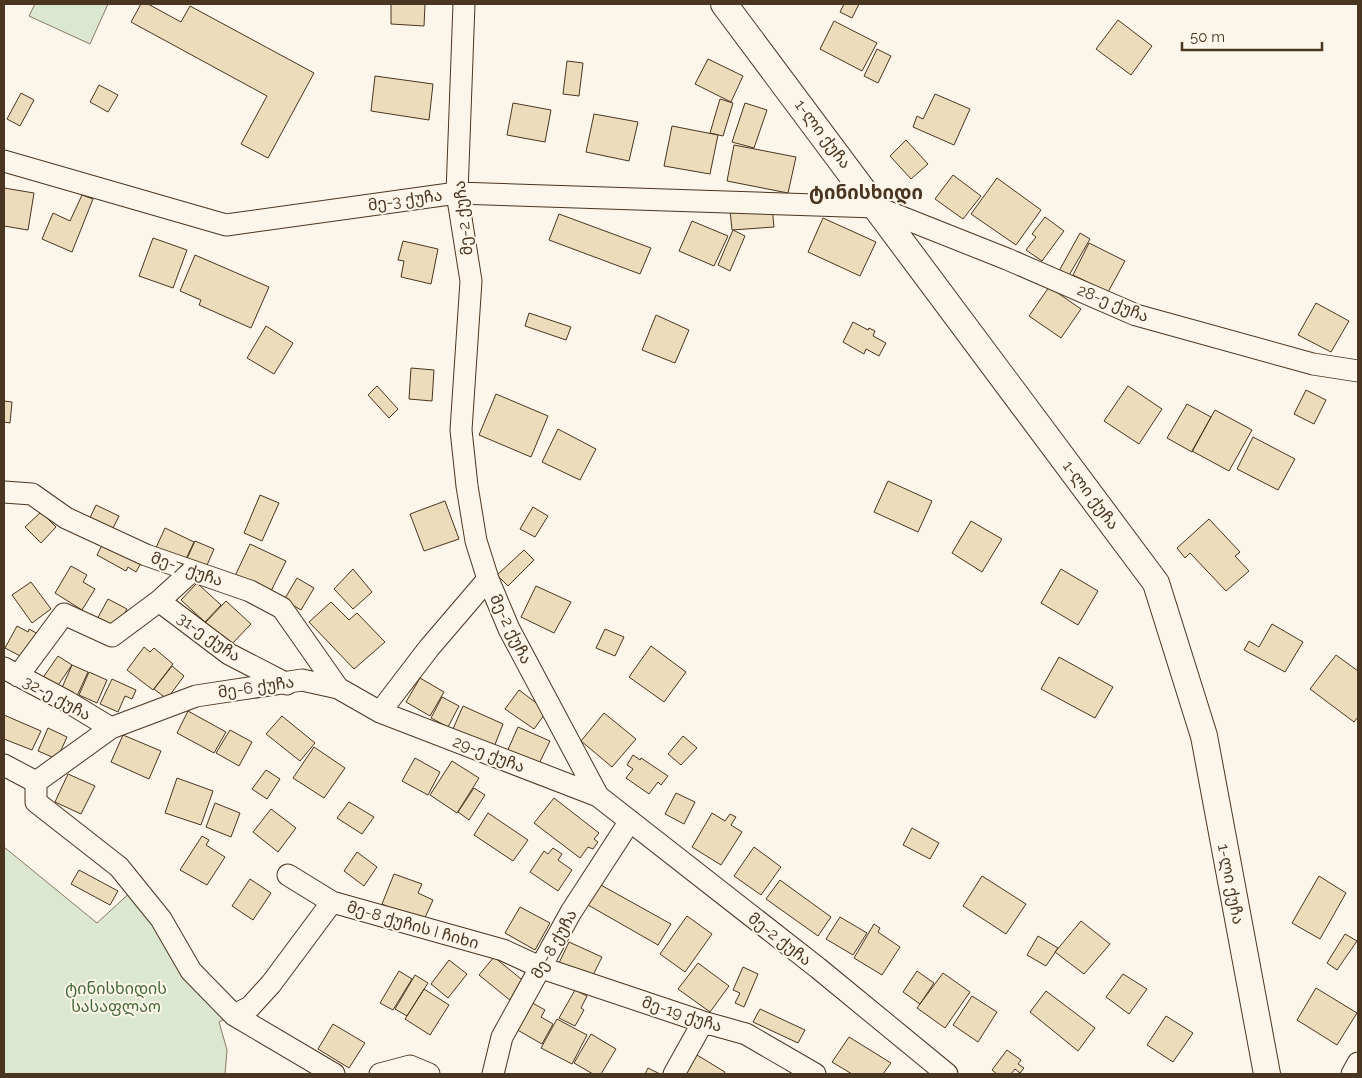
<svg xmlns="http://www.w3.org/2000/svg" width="1362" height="1078" font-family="Raleway,'Noto Sans Georgian',sans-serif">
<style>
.green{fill:#dce7d0;stroke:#887966}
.building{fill:#ecdcbc;stroke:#4a3520}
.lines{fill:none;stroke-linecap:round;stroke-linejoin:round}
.minor-casing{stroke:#4a3520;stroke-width:23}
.major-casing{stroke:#4a3520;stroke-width:28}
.minor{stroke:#fbf6e9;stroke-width:21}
.major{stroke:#fbf6e9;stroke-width:26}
.labels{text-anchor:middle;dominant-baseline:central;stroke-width:4;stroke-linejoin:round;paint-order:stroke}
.street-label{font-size:16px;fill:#4a3520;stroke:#fbf6e9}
.park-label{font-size:16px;fill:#436837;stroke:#fbf6e9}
.quarter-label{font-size:19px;font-weight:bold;fill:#4a3520;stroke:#fbf6e9}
</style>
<rect width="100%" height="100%" fill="#fbf6e9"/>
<path class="green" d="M35,4H108L90,44L29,16Z
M4,847L97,923L135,888L234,1015L219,1022L227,1050L225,1074H4Z"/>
<path class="building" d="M141,4H148L181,22L190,6L314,73L268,158L241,144L267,96L131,22Z
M391,4H425L424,26L391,24Z
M844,4H859L852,18L840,12Z
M1118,20L1152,46L1131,75L1096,49Z
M834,21L877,43L862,71L820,49Z
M877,49L891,56L878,83L864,76Z
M708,59L743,76L731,102L695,84Z
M567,61L583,63L579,96L563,94Z
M375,76L433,84L429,120L371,111Z
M99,85L118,95L108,112L90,102Z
M21,93L34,100L20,126L7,119Z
M935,94L970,109L954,145L913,127L917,116L923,119Z
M720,99L733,103L723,136L710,133Z
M513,103L551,110L545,142L507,135Z
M745,103L767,110L754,148L732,142Z
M594,114L638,122L629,161L586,152Z
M672,126L718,135L710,174L664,166Z
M906,140L928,164L911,179L890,156Z
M734,145L796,157L788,193L727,181Z
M953,175L981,196L963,219L935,199Z
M997,178L1041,210L1016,245L971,214Z
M4,188L34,193L28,230L4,226Z
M82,195L93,199L72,252L42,239L53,213L70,221Z
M772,207L774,227L732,230L730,210Z
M559,214L651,248L640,274L549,240Z
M1045,217L1064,231L1042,261L1026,250L1036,237L1032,234Z
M823,218L876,242L860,276L808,252Z
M692,221L728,236L714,266L679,251Z
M733,230L745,236L730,271L718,265Z
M1080,233L1090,239L1068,277L1059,271Z
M153,238L187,250L173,288L139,276Z
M403,241L438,249L431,284L401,277L404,261L398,260Z
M1089,243L1125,261L1108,292L1073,275Z
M195,255L269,287L251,328L199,305L201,300L180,291Z
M1049,287L1081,309L1061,338L1029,316Z
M1316,303L1349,321L1331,352L1298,335Z
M529,313L571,327L566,340L525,326Z
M656,315L689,330L675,363L642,350Z
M853,322L868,330L869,328L875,331L873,336L886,343L879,356L866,349L864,354L843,342Z
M266,326L293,343L274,374L247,358Z
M411,368L434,370L432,401L409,399Z
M377,386L398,409L389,418L368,395Z
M1128,386L1162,409L1139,444L1104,421Z
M1306,390L1326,400L1314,424L1294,414Z
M496,394L548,416L531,457L479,435Z
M4,401L12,402L10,423L4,422Z
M1187,404L1211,417L1192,452L1167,438Z
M1215,410L1252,430L1229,471L1192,451Z
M558,429L596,449L580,480L542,462Z
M1253,437L1295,459L1278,490L1237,469Z
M888,481L932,501L918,532L874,512Z
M260,495L279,503L262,541L244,533Z
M445,501L459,539L424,551L410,514Z
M96,505L119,516L111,532L88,522Z
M533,507L548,516L535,537L520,529Z
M41,512L56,527L41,543L25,527Z
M1209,519L1240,552L1235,556L1249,571L1226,591L1190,553L1185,558L1177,548Z
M971,521L1002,539L982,572L952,553Z
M165,528L194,542L184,563L155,550Z
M104,541L142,561L136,572L128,567L126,571L97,555Z
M195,541L214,549L204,572L185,563Z
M250,544L286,561L270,593L235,576Z
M524,550L534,560L508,586L497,575Z
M71,566L87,575L83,582L95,589L82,610L55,593Z
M353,569L372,592L353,609L334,589Z
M1061,569L1098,591L1078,625L1041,603Z
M297,578L314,588L301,610L284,600Z
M31,582L51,609L32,623L12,595Z
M197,583L221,605L205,622L181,600Z
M536,586L571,602L554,633L521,617Z
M108,599L127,609L115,632L96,621Z
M226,601L251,624L230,646L205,623Z
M331,602L349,620L357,613L385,642L354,669L309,622Z
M1272,624L1303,642L1285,672L1244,650L1249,641L1259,647Z
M17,626L28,632L29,629L38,634L24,658L5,648Z
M605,629L624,637L615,656L596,648Z
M651,646L686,672L664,702L629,677Z
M144,647L150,652L154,648L173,664L153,690L127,670Z
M1336,655L1358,671V717L1354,722L1310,689Z
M58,656L72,665L56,688L42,679Z
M1059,657L1113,687L1095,718L1041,689Z
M72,665L88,672L77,696L61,690Z
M172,666L184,676L167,699L154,689Z
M89,672L107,680L97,703L79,695Z
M420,678L444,692L430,716L406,702Z
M112,679L136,690L132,699L125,696L118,712L100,704Z
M519,690L547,711L534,729L505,709Z
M442,697L459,706L448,727L431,718Z
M463,706L503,724L494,747L453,729Z
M188,711L226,732L214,753L177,733Z
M604,713L636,739L612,767L581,741Z
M4,715L41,731L32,750L4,739Z
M282,716L315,743L300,761L266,734Z
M518,727L550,741L537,768L506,754Z
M48,728L67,737L57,759L38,751Z
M230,730L252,742L239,766L216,753Z
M123,735L161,751L149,779L111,762Z
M683,736L697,748L681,765L668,754Z
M314,747L345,768L324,798L293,778Z
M633,755L640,760L641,758L668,776L661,785L658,782L649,794L626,778L633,769L627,765Z
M415,758L440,772L428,795L402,781Z
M452,761L479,778L457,813L430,795Z
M266,770L280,779L267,799L252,789Z
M68,774L95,786L81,814L55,802Z
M177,778L213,791L201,825L165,813Z
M474,788L485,795L469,820L458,812Z
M676,793L695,802L684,824L665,814Z
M554,798L599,833L594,839L598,842L593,849L588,847L580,858L534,823Z
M349,802L374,817L362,834L337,818Z
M215,803L240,813L231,837L206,827Z
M271,809L296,828L278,852L253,832Z
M488,813L528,840L513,861L474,835Z
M712,813L725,821L730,814L736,817L731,825L742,832L721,865L692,847Z
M912,828L939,843L930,859L903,845Z
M202,836L209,840L206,845L225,857L207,885L180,870Z
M754,847L781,867L761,895L734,876Z
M553,848L562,854L558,860L572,870L558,891L530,872L544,851L548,854Z
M357,852L377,867L364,886L344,871Z
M79,870L118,891L110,905L71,884Z
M394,874L422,884L418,893L433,900L423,922L382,904Z
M982,876L1026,904L1006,934L963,906Z
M1319,876L1346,893L1320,939L1292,923Z
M250,879L271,893L253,920L232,906Z
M780,880L831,917L818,936L766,899Z
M599,884L671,924L658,945L588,905Z
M520,907L550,923L535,950L505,933Z
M687,916L712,934L685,972L660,954Z
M840,917L867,933L853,955L826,939Z
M1081,921L1110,944L1084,974L1055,952Z
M874,924L880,928L878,932L900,947L882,975L854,958Z
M1345,934L1357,941L1337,970L1327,963Z
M1038,936L1058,948L1046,966L1027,955Z
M569,942L602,957L591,979L559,963Z
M494,957L526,983L511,1001L479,975Z
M449,960L467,974L448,998L431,984Z
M698,963L729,986L710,1012L678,989Z
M743,967L758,974L744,1007L735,1003L740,993L733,990Z
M399,971L412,979L393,1010L380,1003Z
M917,971L934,983L920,1004L903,992Z
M943,973L970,992L945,1028L917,1008Z
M1123,974L1147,989L1129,1014L1106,997Z
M415,975L428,983L407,1016L395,1009Z
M1316,988L1357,1013L1337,1045L1297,1020Z
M424,989L449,1005L430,1035L405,1019Z
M575,990L587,996L581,1008L584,1010L575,1026L559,1018Z
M1046,991L1095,1028L1078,1051L1030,1012Z
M972,996L997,1012L978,1042L953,1025Z
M529,1001L545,1010L541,1017L553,1024L542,1044L514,1028Z
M760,1009L805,1030L798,1043L753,1022Z
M1166,1016L1193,1033L1173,1062L1147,1045Z
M557,1019L587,1035L572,1064L541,1048Z
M333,1024L365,1043L349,1068L318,1049Z
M591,1034L616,1049L601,1074H593L574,1063Z
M849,1037L891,1063L883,1074H852L832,1062Z
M1007,1050L1021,1060L1018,1064L1024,1068L1020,1073L1015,1069L1011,1074H997L992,1070Z
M692,1052L725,1072L724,1074H678Z
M648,1068L660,1074H645Z"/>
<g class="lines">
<g class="minor-casing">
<path id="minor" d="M464,4L457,193L471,281L461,430L467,486L476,541L488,579L509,629L598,796L818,968L947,1074
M4,161L226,225L457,193L876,207L1007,259L1136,315L1313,364L1358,371
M4,492L32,494L66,518L146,555L250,591L282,608L338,688
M159,601L229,654L287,684
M4,668L68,702L111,728
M18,676L64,614L112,636L159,601L192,571
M380,712L429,648L488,579
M4,765L36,782V802L119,867L161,919L191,971L234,1015L334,1074
M36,782L111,728L196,696L302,680L338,688L380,712L598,796
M288,875L332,902L503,950L542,968L703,1022L746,1034L815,1074
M234,1015L250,1007L271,984L332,902
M380,1074L410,1066L429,1074
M493,1074L502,1037L571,912L630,821
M674,1074L703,1022
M1352,1074L1358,1063"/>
</g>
<g class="major-casing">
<path id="major" d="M724,4L1156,583L1204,736L1267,1074"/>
</g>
<use href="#minor" class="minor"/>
<use href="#major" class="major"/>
</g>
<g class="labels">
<g class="street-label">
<text transform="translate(823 134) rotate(53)">1-ლი ქუჩა</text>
<text transform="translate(405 200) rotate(-8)">მე-3 ქუჩა</text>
<text transform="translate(463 218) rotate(-96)">მე-2 ქუჩა</text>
<text transform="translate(1113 303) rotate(22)">28-ე ქუჩა</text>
<text transform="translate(1091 495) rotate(53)">1-ლი ქუჩა</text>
<text transform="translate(187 569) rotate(19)">მე-7 ქუჩა</text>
<text transform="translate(511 629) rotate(64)">მე-2 ქუჩა</text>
<text transform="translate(209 637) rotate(35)">31-ე ქუჩა</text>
<text transform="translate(256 687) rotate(-8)">მე-6 ქუჩა</text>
<text transform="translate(57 698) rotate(29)">32-ე ქუჩა</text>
<text transform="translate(489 754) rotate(21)">29-ე ქუჩა</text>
<text transform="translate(1231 884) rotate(79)">1-ლი ქუჩა</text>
<text transform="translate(413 925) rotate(16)">მე-8 ქუჩის I ჩიხი</text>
<text transform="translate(780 939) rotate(38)">მე-2 ქუჩა</text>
<text transform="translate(554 944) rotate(-61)">მე-8 ქუჩა</text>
<text transform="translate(682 1014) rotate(18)">მე-19 ქუჩა</text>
</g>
<g class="park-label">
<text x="116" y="988">ტინისხიდის<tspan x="116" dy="18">სასაფლაო</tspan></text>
</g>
<g class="quarter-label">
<text x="866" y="192">ტინისხიდი</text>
</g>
</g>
<rect width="1362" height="1078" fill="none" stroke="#4a3520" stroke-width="10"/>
<path d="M1182 42v8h140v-8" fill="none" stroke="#4a3520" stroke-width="2.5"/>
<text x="1190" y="42" font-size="15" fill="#4a3520" stroke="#fbf6e9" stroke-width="4" paint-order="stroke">50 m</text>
</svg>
